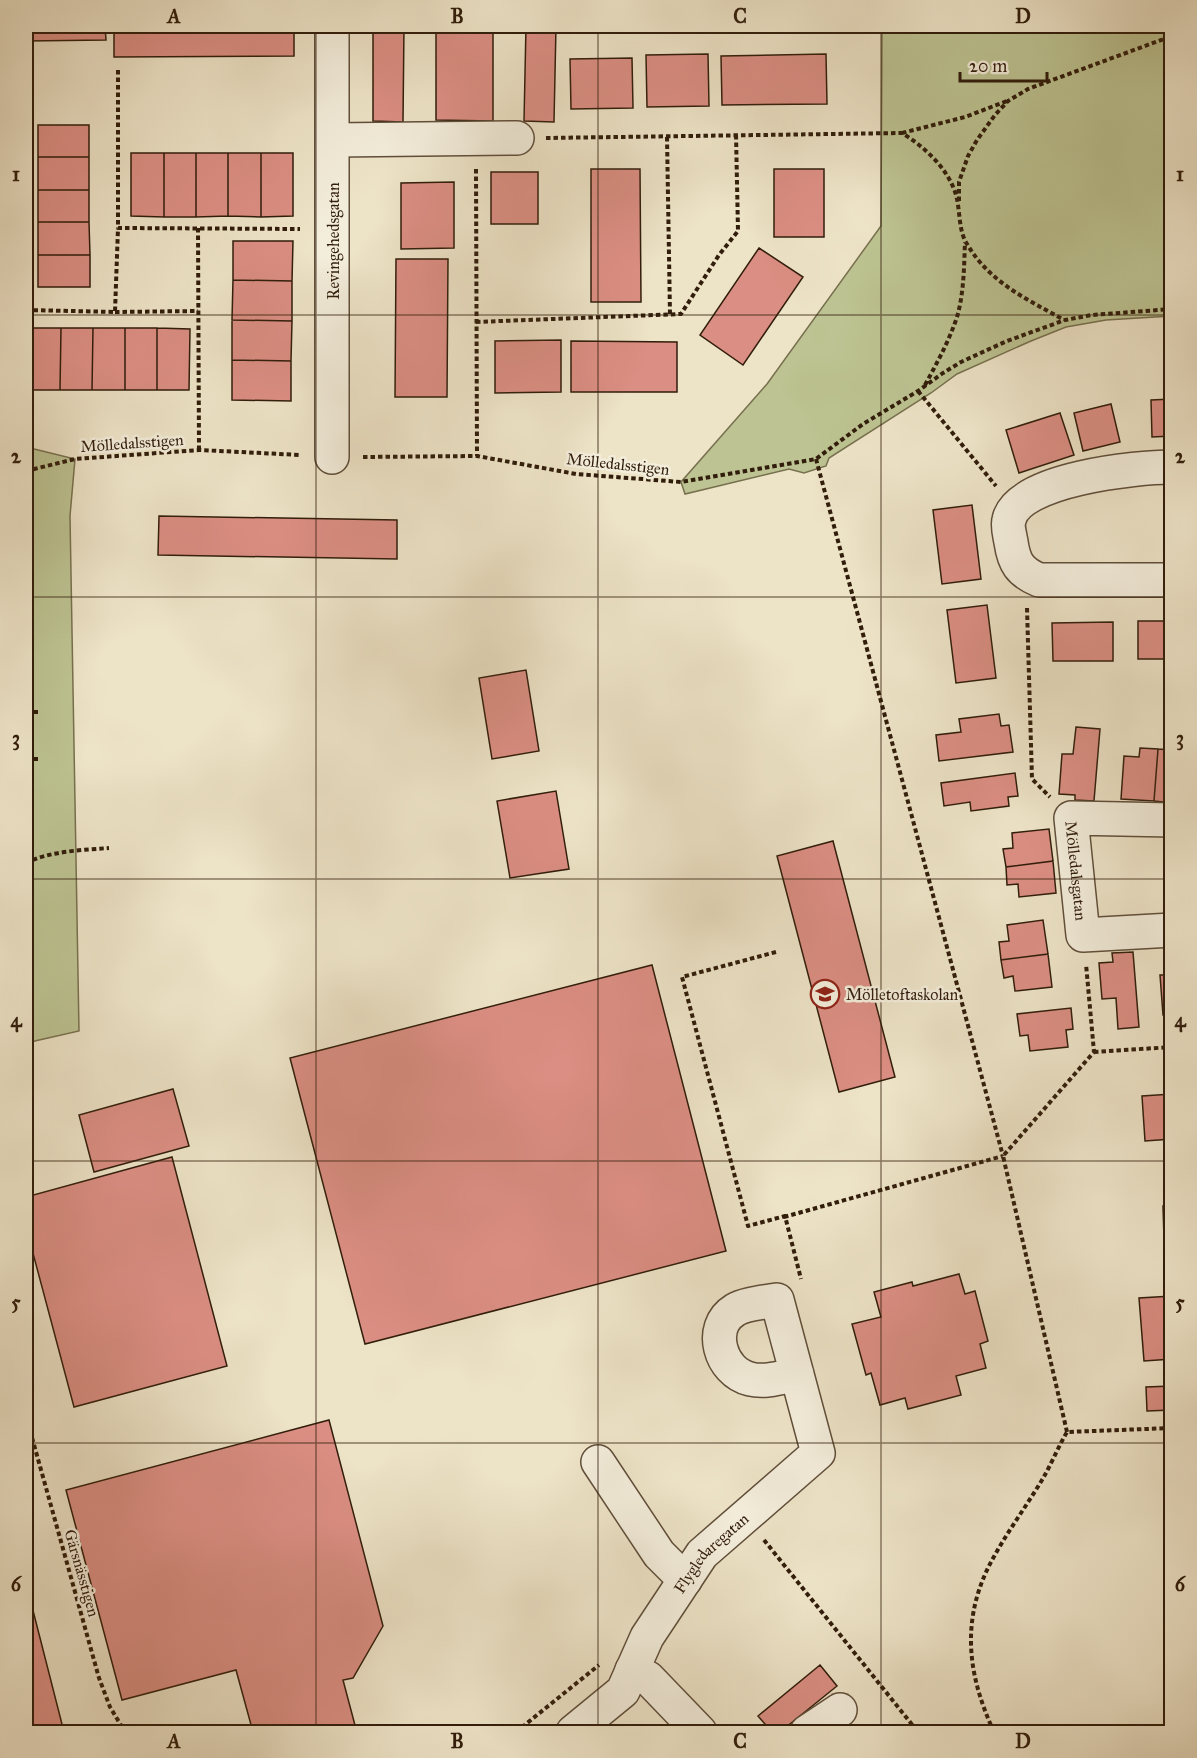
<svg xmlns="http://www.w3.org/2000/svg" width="1197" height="1758" font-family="'IM FELL Great Primer',serif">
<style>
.green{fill:#bdc392;stroke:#77704e;stroke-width:1.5}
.building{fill:#db8e83;stroke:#311d0b;stroke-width:1.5}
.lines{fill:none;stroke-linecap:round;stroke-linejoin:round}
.minor-casing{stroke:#604e3a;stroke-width:36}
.path{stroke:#311d0b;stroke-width:4;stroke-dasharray:4.5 3;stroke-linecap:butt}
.minor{stroke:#f3eddb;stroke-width:33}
.grid{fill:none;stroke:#311d0b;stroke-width:1.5;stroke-opacity:0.55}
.labels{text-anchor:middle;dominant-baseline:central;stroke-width:5;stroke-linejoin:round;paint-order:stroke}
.street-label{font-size:16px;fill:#311d0b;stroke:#f3eddb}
.poi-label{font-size:16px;fill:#311d0b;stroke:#f3eddb;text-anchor:start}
.neatline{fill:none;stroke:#311d0b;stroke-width:2}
.grid-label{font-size:20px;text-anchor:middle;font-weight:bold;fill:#311d0b}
</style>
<rect width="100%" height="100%" fill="#ede3c7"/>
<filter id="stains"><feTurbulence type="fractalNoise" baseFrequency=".00333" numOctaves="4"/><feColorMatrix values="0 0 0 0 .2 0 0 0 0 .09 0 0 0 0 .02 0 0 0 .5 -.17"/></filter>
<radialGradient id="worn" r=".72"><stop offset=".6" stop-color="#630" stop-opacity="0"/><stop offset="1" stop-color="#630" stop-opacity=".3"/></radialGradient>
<path class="green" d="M882,26H1171V316L1106,320L1066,327L1031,341L957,374L931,393L829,458L826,466L804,473L789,469L685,494L681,482L767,384L881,226Z
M26,447L75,459L70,516L79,1031L26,1043Z"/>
<path class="building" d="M26,26H105L106,40L26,41Z
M114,26H294V56L114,57Z
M373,26H404L403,122L373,121Z
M436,26H493V121L436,120Z
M526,26H556L554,122L524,121Z
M708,54L709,106L647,107L646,55Z
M826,54L827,104L722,105L721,56Z
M632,58L633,108L571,109L570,59Z
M38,125H89V157H38Z
M131,153H164V217L131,216Z
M164,153H196V217H164Z
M196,153H228V216L196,217Z
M228,153H261V217L228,216Z
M261,153H293V216L261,217Z
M38,157H89V190H38Z
M591,169H640L641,302H591Z
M774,169H824V237H774Z
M491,172H538V224H491Z
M454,182V248L401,249V183Z
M38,190H89V222H38Z
M38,222H89L90,255H38Z
M233,241H293L292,281L233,280Z
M759,248L803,277L743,365L700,335Z
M38,255H90V287H38Z
M396,259H448L447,397H395Z
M233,280L292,281V321L232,320Z
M232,320L292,321L291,361L232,360Z
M28,328H61L60,390H28Z
M61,328H93L92,390H60Z
M93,328H125V390H92Z
M125,328H157V390H125Z
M157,328L190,329L189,390H157Z
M561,340V392L495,393V341Z
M571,341L677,342V392H571Z
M232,360L291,361V401L232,400Z
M1172,399V436L1152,437L1151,400Z
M1111,404L1120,442L1083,451L1074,413Z
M1060,413L1074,455L1019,473L1006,430Z
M972,505L981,579L942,584L933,510Z
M159,516L397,520V559L158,555Z
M987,605L996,678L956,683L947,610Z
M1138,621H1172V659H1138Z
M1113,622V661H1053L1052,623Z
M526,670L539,751L492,759L479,678Z
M999,714L1001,726L1009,725L1013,752L939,761L936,735L961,732L959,719Z
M1076,727L1100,729L1094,801L1075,800V795L1059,794L1062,754H1073Z
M1140,748L1158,749L1154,801L1121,799L1124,756L1139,757Z
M1158,749L1172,750V803L1154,801Z
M1015,773L1018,796L1008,797L1009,806L971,811L970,802L944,806L941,783Z
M556,791L569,869L510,878L497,801Z
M1049,829L1053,861L1006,867L1003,849L1013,848L1012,833Z
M833,841L895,1077L839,1092L777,856Z
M1053,861L1056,893L1019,897L1018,884L1007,885L1006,867Z
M1043,920L1048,954L1001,960L999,942L1009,941L1007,925Z
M1133,952L1139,1027L1118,1029L1116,998L1102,999L1099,963L1113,962L1112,953Z
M1048,954L1052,987L1015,991L1013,976L1004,978L1001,960Z
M652,965L726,1251L365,1344L290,1058Z
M1160,975H1172V1014L1163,1015Z
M1071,1008L1073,1029L1066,1030L1068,1047L1030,1051L1028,1035L1020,1036L1017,1014Z
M173,1089L189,1146L94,1172L79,1115Z
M1172,1094V1139L1145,1141L1142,1096Z
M172,1157L227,1366L74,1407L26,1227V1197Z
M1163,1206H1172V1269L1165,1270Z
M959,1274L965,1294L975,1291L988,1341L980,1344L986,1368L956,1376L961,1395L908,1409L905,1398L880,1405L871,1373L866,1375L852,1324L881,1317L874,1292L912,1282L913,1286Z
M1172,1296V1359L1144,1361L1139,1298Z
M1172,1386V1410L1147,1411L1146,1387Z
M329,1420L383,1626L353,1678L343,1680L356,1729L343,1732H253L236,1670L122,1700L66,1490Z
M26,1583L64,1732H26Z
M820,1665L837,1686L780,1732H772L758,1716Z
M678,1718L689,1732H659Z"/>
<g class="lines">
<g class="minor-casing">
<g id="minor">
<path d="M330,26L332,29V457"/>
<path d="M333,140L517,138"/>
<path d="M1172,467C1137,467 1017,479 1009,520C1007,526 1010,536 1011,542C1014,563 1020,572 1039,580H1172"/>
<path id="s1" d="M1172,820L1071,818L1083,935L1172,930"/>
<path d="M598,1462L659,1554L685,1580"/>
<path d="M632,1670L648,1678L700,1732"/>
<path id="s2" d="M573,1732L623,1691L647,1637L702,1554L818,1453L777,1300C766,1302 744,1304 735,1310C707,1327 720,1372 750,1379C766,1383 782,1377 797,1374"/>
<path d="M807,1732L840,1710"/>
</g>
</g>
<path class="path" d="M118,70V228L300,229
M902,133L965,117L1007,101
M667,137L670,315
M546,138L902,133C925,147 951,171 957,199C960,213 959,232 967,244C990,283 1027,299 1064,320
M476,169L477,456
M959,201V182L968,156L977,140L995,115L1008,101L1028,89L1172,36
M198,228L199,450
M26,310L115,312L118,228
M115,312L198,311
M476,322L681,314L719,255L738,231L736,134
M925,385C937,363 949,341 957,317C964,293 964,267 965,242
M918,391L996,486
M363,457L477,456L576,474L681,482L816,459L863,424L918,391L943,373L961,362L1007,341L1065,320L1092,315L1172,309
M816,459L1003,1156
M26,471L75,459L199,450L301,455
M1027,608L1032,779L1050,797
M26,712H39
M26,759H38
M26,863C50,851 82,850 109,848
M776,952L682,977L748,1226L785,1216L801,1279
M1094,1052L1172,1047
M784,1217L1003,1156
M26,1416L99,1678L110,1707L125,1732
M1067,1432L1003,1156L1094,1052L1086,964
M764,1540L918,1732
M516,1732L599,1665
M994,1732C969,1678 961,1626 987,1570C1002,1539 1024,1510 1042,1480C1051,1465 1058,1447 1067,1432L1172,1428"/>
<use href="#minor" class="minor"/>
</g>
<path class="grid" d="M316,26V1732M598,26V1732M881,26V1732M26,315H1172M26,597H1172M26,879H1172M26,1161H1172M26,1443H1172"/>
<defs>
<g id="school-ring" transform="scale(1.5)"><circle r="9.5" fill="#f3eddb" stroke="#8f2418" stroke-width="1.5"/><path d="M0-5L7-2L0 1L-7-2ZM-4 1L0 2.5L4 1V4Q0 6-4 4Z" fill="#8f2418"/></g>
</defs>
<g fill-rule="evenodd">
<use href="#school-ring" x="825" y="994"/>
</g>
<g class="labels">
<g class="street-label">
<text transform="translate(333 241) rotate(-90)">Revingehedsgatan</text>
<text transform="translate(132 443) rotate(-4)">Mölledalsstigen</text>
<text transform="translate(618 464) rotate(6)">Mölledalsstigen</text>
<text stroke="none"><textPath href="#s1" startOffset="154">Mölledalsgatan</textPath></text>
<text stroke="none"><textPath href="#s2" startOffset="230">Flygledaregatan</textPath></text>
<text transform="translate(82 1573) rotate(74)">Gärsnässtigen</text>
</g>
<g class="poi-label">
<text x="846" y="994">Mölletoftaskolan</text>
</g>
</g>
<rect width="1197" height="1758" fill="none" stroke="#ede3c7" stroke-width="66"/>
<path d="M960 72v9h87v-9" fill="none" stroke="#311d0b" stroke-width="3"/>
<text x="969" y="72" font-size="18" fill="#311d0b" stroke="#f3eddb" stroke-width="4.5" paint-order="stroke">20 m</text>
<rect x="33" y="33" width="1131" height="1692" class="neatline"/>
<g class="grid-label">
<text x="174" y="23">A</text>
<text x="457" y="23">B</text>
<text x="740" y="23">C</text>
<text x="1023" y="23">D</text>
<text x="16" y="181">1</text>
<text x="1180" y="181">1</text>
<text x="16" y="463">2</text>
<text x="1180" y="463">2</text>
<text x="16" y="745">3</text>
<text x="1180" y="745">3</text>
<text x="16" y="1027">4</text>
<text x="1180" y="1027">4</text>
<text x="16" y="1309">5</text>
<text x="1180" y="1309">5</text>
<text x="16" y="1591">6</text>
<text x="1180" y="1591">6</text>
<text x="174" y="1748">A</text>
<text x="457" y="1748">B</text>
<text x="740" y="1748">C</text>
<text x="1023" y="1748">D</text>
</g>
<rect width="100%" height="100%" filter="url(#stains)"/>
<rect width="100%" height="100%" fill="url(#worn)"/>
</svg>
